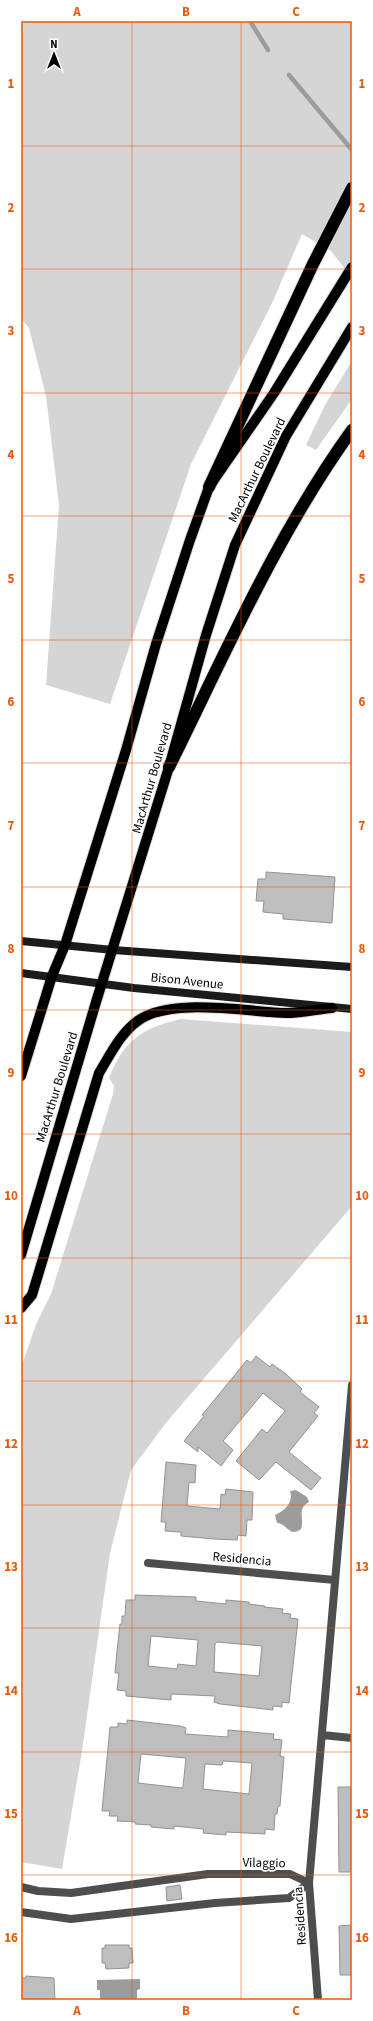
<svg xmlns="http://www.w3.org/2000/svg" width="373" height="2021" font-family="'Source Sans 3',sans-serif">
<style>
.green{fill:#d5d5d5}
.water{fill:#9c9c9c}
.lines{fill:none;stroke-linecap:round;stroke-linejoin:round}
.stream{stroke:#9c9c9c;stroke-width:4.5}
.building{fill:#bebebe;stroke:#929292;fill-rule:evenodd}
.primary-casing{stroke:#dbdbdb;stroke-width:12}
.motorway-casing{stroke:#dbdbdb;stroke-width:14}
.minor{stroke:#4e4e4e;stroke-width:8}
.secondary{stroke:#1b1b1b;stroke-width:8}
.primary{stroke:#000;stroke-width:10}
.motorway{stroke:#000;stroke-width:12}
.grid{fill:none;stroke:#e8590c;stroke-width:1;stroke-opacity:0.55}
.labels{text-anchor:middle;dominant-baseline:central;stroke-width:3.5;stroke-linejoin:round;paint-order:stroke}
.street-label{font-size:13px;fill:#000;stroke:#fff}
.neatline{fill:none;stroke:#e8590c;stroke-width:1.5}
.grid-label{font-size:13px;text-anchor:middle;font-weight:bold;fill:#e8590c}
</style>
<rect width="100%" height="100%" fill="#fff"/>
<path class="green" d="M22,21H352V278L331,251L302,234L273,301L191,464L110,704L46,685L59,505L46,396L29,328L21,318Z
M352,361V399L316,450L306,445L325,405Z
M181,1019L352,1032V1206L165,1424L131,1470L110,1553L82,1751L62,1869L21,1862V1368L36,1324L51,1294L113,1094L114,1086L109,1078C124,1040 142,1028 181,1019Z"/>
<path class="water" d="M296,1490L307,1497L309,1502C296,1509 305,1519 301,1529C289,1538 288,1524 277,1523L275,1515C285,1511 294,1502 290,1491Z
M140,1979V1989L137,1990V2000H100V1990H97V1980Z"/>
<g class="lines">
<path class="stream" d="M250,21L268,50
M289,75L352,150"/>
</g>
<path class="building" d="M266,872L335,877L332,923L283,919V914L263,912L264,901H256L258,879H266Z
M256,1356L270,1367L272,1364L286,1374L302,1389L300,1392L319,1407L314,1413L318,1416L289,1452L321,1478L311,1490L276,1462L259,1480L236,1461L262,1429L267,1433L285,1411L263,1393L223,1441L233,1450L221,1466L198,1447V1452L184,1441L204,1416L202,1415L247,1360L251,1363Z
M166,1462L196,1465L195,1483L189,1482L187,1506L220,1509L221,1494L225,1495L226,1489L253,1492L252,1520H247L246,1536L238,1535L237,1540L214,1539L181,1536V1532L165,1531L166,1522H161Z
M135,1595L196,1597V1601L226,1604V1600L249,1602V1604L265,1606L264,1607L283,1609L282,1613L291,1614L290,1618L298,1619L289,1703L282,1702V1707L273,1706V1710L220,1704L214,1702L215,1696L171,1694V1700L126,1696V1691L117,1690L119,1673H115L117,1651L120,1624H122V1616H125L126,1600H135ZM151,1636L198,1640L196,1666L178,1664L177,1669L148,1666ZM217,1642L262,1646L259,1676L214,1672L215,1644Z
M127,1720L180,1726L186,1728L185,1734L228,1737V1730L274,1734L273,1739L282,1740L280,1756L284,1757L280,1806H278L277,1814H275L274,1830L265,1829V1834L226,1832V1835L203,1833L204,1829L174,1826V1829L151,1827V1825L135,1824L136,1822L117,1821L118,1816H109L110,1811H102L110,1727H118V1723L127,1724ZM141,1754L186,1758L183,1786L182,1788L138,1783ZM223,1761L252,1763L249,1794L203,1789L205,1764L222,1765Z
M338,1787H352V1872H339Z
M180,1885L182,1899L167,1901L166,1887Z
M352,1925V1975H340L339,1926Z
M105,1945H129V1948H132L133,1963H129V1968L106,1969L105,1963H102V1948H105Z
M26,1976L54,1978L55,2000H21V1978H26Z"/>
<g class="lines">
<g class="primary-casing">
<path id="primary" d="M21,1076L52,976L65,945L126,750L156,644L190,540L209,487L274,393L352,267
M21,1255L96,1002L169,767L206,635L235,545L286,436L352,327
M21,1308L32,1295L99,1073C110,1055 121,1032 139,1020C172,997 247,1012 287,1013C302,1013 318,1009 332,1008"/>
</g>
<g class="motorway-casing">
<path id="motorway" d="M209,487L313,264L352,188
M169,767C226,652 277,534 352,430"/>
</g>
<path class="minor" d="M148,1563L335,1580
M322,1735L352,1738
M21,1887L38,1891L71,1893L208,1874H290L309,1883L289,1898L215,1903L71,1919L21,1912
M318,2000L309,1883L352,1385"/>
<path class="secondary" d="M21,941L113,950L352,967
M21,973L134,988L352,1009"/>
<use href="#primary" class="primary"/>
<use href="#motorway" class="motorway"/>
</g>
<path class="grid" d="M132,21V2000M241,21V2000M21,146H352M21,269H352M21,393H352M21,516H352M21,640H352M21,763H352M21,887H352M21,1010H352M21,1134H352M21,1258H352M21,1381H352M21,1505H352M21,1628H352M21,1752H352M21,1875H352"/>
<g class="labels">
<g class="street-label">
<text transform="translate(257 470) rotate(-64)">MacArthur Boulevard</text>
<text transform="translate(152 778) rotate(-74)">MacArthur Boulevard</text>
<text transform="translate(187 981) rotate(6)">Bison Avenue</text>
<text transform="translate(57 1087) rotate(-73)">MacArthur Boulevard</text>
<text transform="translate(242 1559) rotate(5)">Residencia</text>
<text transform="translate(264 1863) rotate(1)">Vilaggio</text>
<text transform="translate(300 1916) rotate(-94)">Residencia</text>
</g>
</g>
<rect width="373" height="2021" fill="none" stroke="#ffffff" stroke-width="44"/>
<g transform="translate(54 54)" stroke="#ffffff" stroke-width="3" paint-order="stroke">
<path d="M0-3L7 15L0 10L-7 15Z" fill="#000000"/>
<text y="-6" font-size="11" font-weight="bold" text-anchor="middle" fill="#000000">N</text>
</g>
<rect x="22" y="22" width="329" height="1977" class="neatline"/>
<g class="grid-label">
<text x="77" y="16">A</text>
<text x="186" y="16">B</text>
<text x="296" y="16">C</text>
<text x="11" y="88">1</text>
<text x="362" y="88">1</text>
<text x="11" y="212">2</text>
<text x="362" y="212">2</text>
<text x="11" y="335">3</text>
<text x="362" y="335">3</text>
<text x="11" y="459">4</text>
<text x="362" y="459">4</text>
<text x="11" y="583">5</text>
<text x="362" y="583">5</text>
<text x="11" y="706">6</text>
<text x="362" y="706">6</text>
<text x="11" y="830">7</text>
<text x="362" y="830">7</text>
<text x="11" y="953">8</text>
<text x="362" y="953">8</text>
<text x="11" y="1077">9</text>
<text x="362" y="1077">9</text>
<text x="11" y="1200">10</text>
<text x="362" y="1200">10</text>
<text x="11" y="1324">11</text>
<text x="362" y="1324">11</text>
<text x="11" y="1448">12</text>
<text x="362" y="1448">12</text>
<text x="11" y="1571">13</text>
<text x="362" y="1571">13</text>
<text x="11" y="1695">14</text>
<text x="362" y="1695">14</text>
<text x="11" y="1818">15</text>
<text x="362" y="1818">15</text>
<text x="11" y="1942">16</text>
<text x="362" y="1942">16</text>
<text x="77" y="2015">A</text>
<text x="186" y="2015">B</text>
<text x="296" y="2015">C</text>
</g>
</svg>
